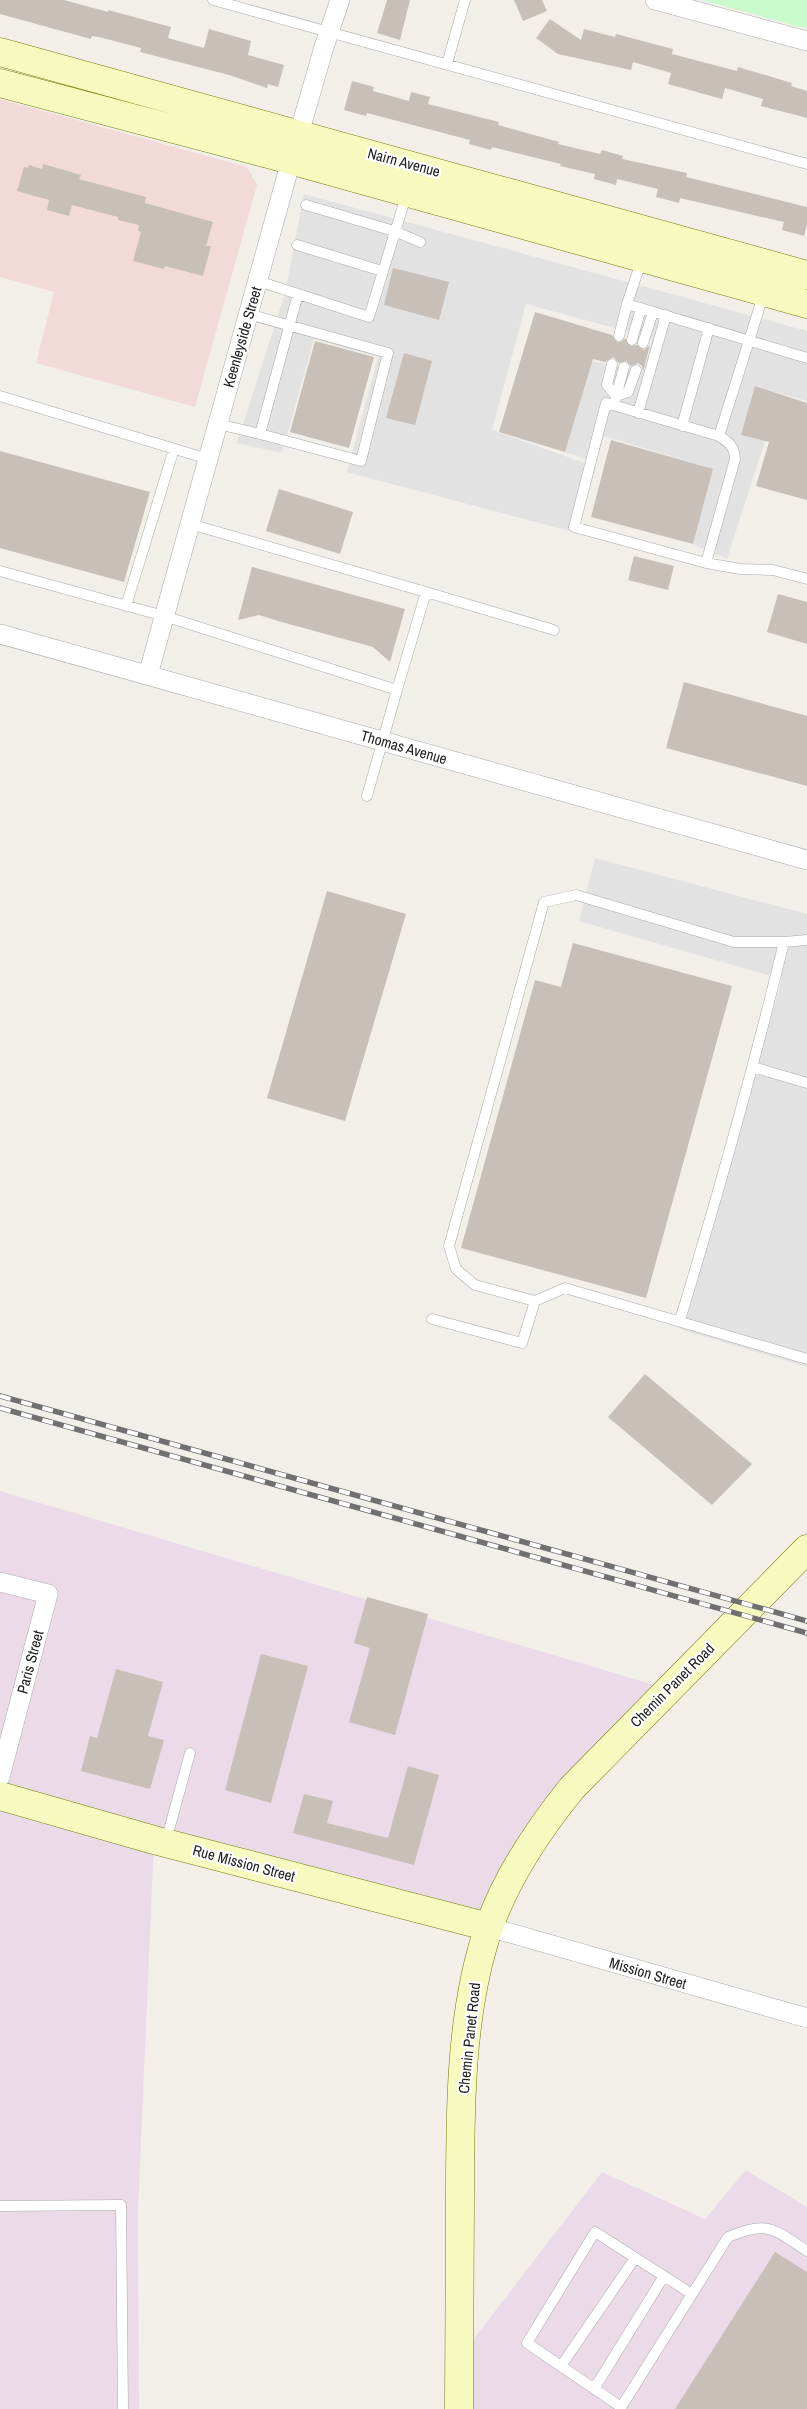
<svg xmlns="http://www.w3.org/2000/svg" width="807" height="2409" font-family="'Archivo Narrow',sans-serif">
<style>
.commercial{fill:#f2dad9}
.industrial{fill:#ebdbe8}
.park{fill:#c8facc}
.parking{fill:#e2e2e2}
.building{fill:#c7bfb8}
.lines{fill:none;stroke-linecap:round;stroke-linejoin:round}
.lane-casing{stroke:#a9a9a9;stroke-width:11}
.street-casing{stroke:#a9a9a9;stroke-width:20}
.secondary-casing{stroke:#707d05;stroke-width:29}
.lane{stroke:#fff;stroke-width:10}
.street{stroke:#fff;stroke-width:19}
.secondary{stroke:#f7fabf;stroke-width:28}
.rail-casing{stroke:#707070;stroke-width:5.5}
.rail{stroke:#fff;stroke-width:4;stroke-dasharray:11;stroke-linecap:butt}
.labels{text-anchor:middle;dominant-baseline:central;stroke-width:4.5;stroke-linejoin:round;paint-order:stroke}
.street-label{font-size:15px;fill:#222;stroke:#fff}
</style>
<rect width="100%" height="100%" fill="#f2efe9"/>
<path class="commercial" d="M0,99L247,167L257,185L195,407L36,363L54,292L0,277Z"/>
<path class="industrial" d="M0,1491L668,1689L603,1755L489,1927L154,1840L138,2211L139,2409H0Z
M746,2170L807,2207V2409H459V2358L602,2172L705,2219Z"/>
<path class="park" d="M702,0H807V27H800Z"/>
<path class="parking" d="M304,194L807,331V401L755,386L742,435L765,441L727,559L693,544L713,469L604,436L596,462L565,452L592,361L644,372L652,338L526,304L492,430L596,467L577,533L347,472L378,357L314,339L282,453L237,443L285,293Z
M595,858L807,914V1367L679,1329L782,979L579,921Z"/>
<path class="building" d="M0,0H64L108,12V10L171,27L168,38L204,48L209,29L251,41L248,55L284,65L278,87L268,84L267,88L229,75L140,52L141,48L99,37L92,36L91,39L0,14Z
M387,0H410L400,40L377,33Z
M514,0H542L547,11L523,21Z
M550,19L581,40L584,29L615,37L616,34L673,49L672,54L737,71L738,67L792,83L791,86L807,91V118L761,106L763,99L725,88L722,99L668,84L671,73L633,62L631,70L558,54L536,38Z
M352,81L374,87L373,91L409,101L411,92L430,97L428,104L499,122L498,125L559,142L558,144L600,154L602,150L623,156L622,159L687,173L686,177L807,207V224L804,236L782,230L784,222L680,198L679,203L656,197L658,189L617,179L616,185L594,179L595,174L560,166L561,164L492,147L491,150L469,144L470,140L367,113L366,116L344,110Z
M43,164L81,175L79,179L146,197L145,203L213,222L206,246H211L203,276L165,266L164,269L133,261L141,232L138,231L139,225L118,220V217L72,205L69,216L47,210L49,200L17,191L24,167L28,168L29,165L42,169Z
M393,268L449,282L439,320L384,305Z
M535,312L612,335L617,342H621L625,338L630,346L637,345L644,350L650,345L643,372L642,366L638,363L631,366L626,361L619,363L613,357L605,362L593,359L565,452L499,432Z
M315,341L374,357L349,448L290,432Z
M404,353L432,361L415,425L386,418Z
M755,386L807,403V500L756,486L769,442L741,435Z
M611,440L713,469L693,544L591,517Z
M0,451L150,492L124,582L0,548Z
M279,489L353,512L340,554L266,531Z
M634,556L674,566L668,590L628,580Z
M252,567L405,609L390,662L373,647L278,621L259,615L238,620Z
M778,594L807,602V644L767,632Z
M684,682L807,716V786L666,748Z
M327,891L406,914L345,1121L267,1098Z
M573,943L732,986L646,1298L461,1248L535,980L561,987Z
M645,1374L752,1464L712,1505L608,1417Z
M367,1597L428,1614L395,1735L349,1722L370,1648L354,1643Z
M261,1654L308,1666L271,1803L225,1790Z
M116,1669L163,1682L148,1736L164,1740L150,1789L81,1771L90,1736L97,1738Z
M408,1766L439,1775L414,1865L293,1833L304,1794L333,1801L327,1823L388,1838Z
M775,2252L807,2272V2409H675Z"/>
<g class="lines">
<g class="lane-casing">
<path id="lane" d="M213,0L807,164
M447,64L465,0
M306,205L394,231L420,242
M297,245L382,271
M642,259L627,304L807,358
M258,281L369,317L407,193
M248,314L388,353L361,461L260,434
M619,336L627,304
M632,340L641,308
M643,343L653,312
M612,364L607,385L616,396L628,392L636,370
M0,396L208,459
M615,400L624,367
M638,413L666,315
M218,424L260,434L298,294
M682,426L709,328
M719,436C730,443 734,446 735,459L706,563L574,527L606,403L719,436L764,293
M190,524L426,592L397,690
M706,563L740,569L773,570L807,579
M0,571L164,616L397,690L367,796
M426,592L554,630
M126,606L174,449
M753,1067L807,1083
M535,1301L565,1288L807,1359
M432,1319L522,1343L535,1301L475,1285L456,1269L449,1246L544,902L576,895L734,942H784L807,940
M680,1320C718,1195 753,1070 784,942
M166,1841L190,1753
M0,2206L121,2205L123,2409
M561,2366L635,2258
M594,2389L664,2276
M621,2407L527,2343L595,2232L692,2294
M620,2409L728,2237C769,2220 773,2229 807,2251"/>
</g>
<g class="street-casing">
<path id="street" d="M655,0L807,41
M0,634L807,860
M148,675L287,175L324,47L340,0
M0,1582L48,1594L0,1777
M489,1927L807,2018"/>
</g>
<g class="secondary-casing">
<path id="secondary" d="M0,52L807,275
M0,83L272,155L807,304
M0,1796L154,1840L489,1927
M459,2409C459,2338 460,2268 460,2197C460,2110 460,2010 489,1927C507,1876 538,1830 572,1788L807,1549"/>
</g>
<use href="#lane" class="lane"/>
<use href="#street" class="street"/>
<use href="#secondary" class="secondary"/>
<g class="rail-casing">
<path id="rail" d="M0,1396L807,1621
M0,1408L807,1633"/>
</g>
<use href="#rail" class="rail"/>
</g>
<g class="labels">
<g class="street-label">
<text transform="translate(404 162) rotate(15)">Nairn Avenue</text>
<text transform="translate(242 337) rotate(-74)">Keenleyside Street</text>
<text transform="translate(404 747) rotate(16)">Thomas Avenue</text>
<text transform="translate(30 1662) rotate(-75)">Paris Street</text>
<text transform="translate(672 1685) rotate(-45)">Chemin Panet Road</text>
<text transform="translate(244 1863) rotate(15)">Rue Mission Street</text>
<text transform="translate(648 1973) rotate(16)">Mission Street</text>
<text transform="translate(469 2038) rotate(-84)">Chemin Panet Road</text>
</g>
</g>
</svg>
